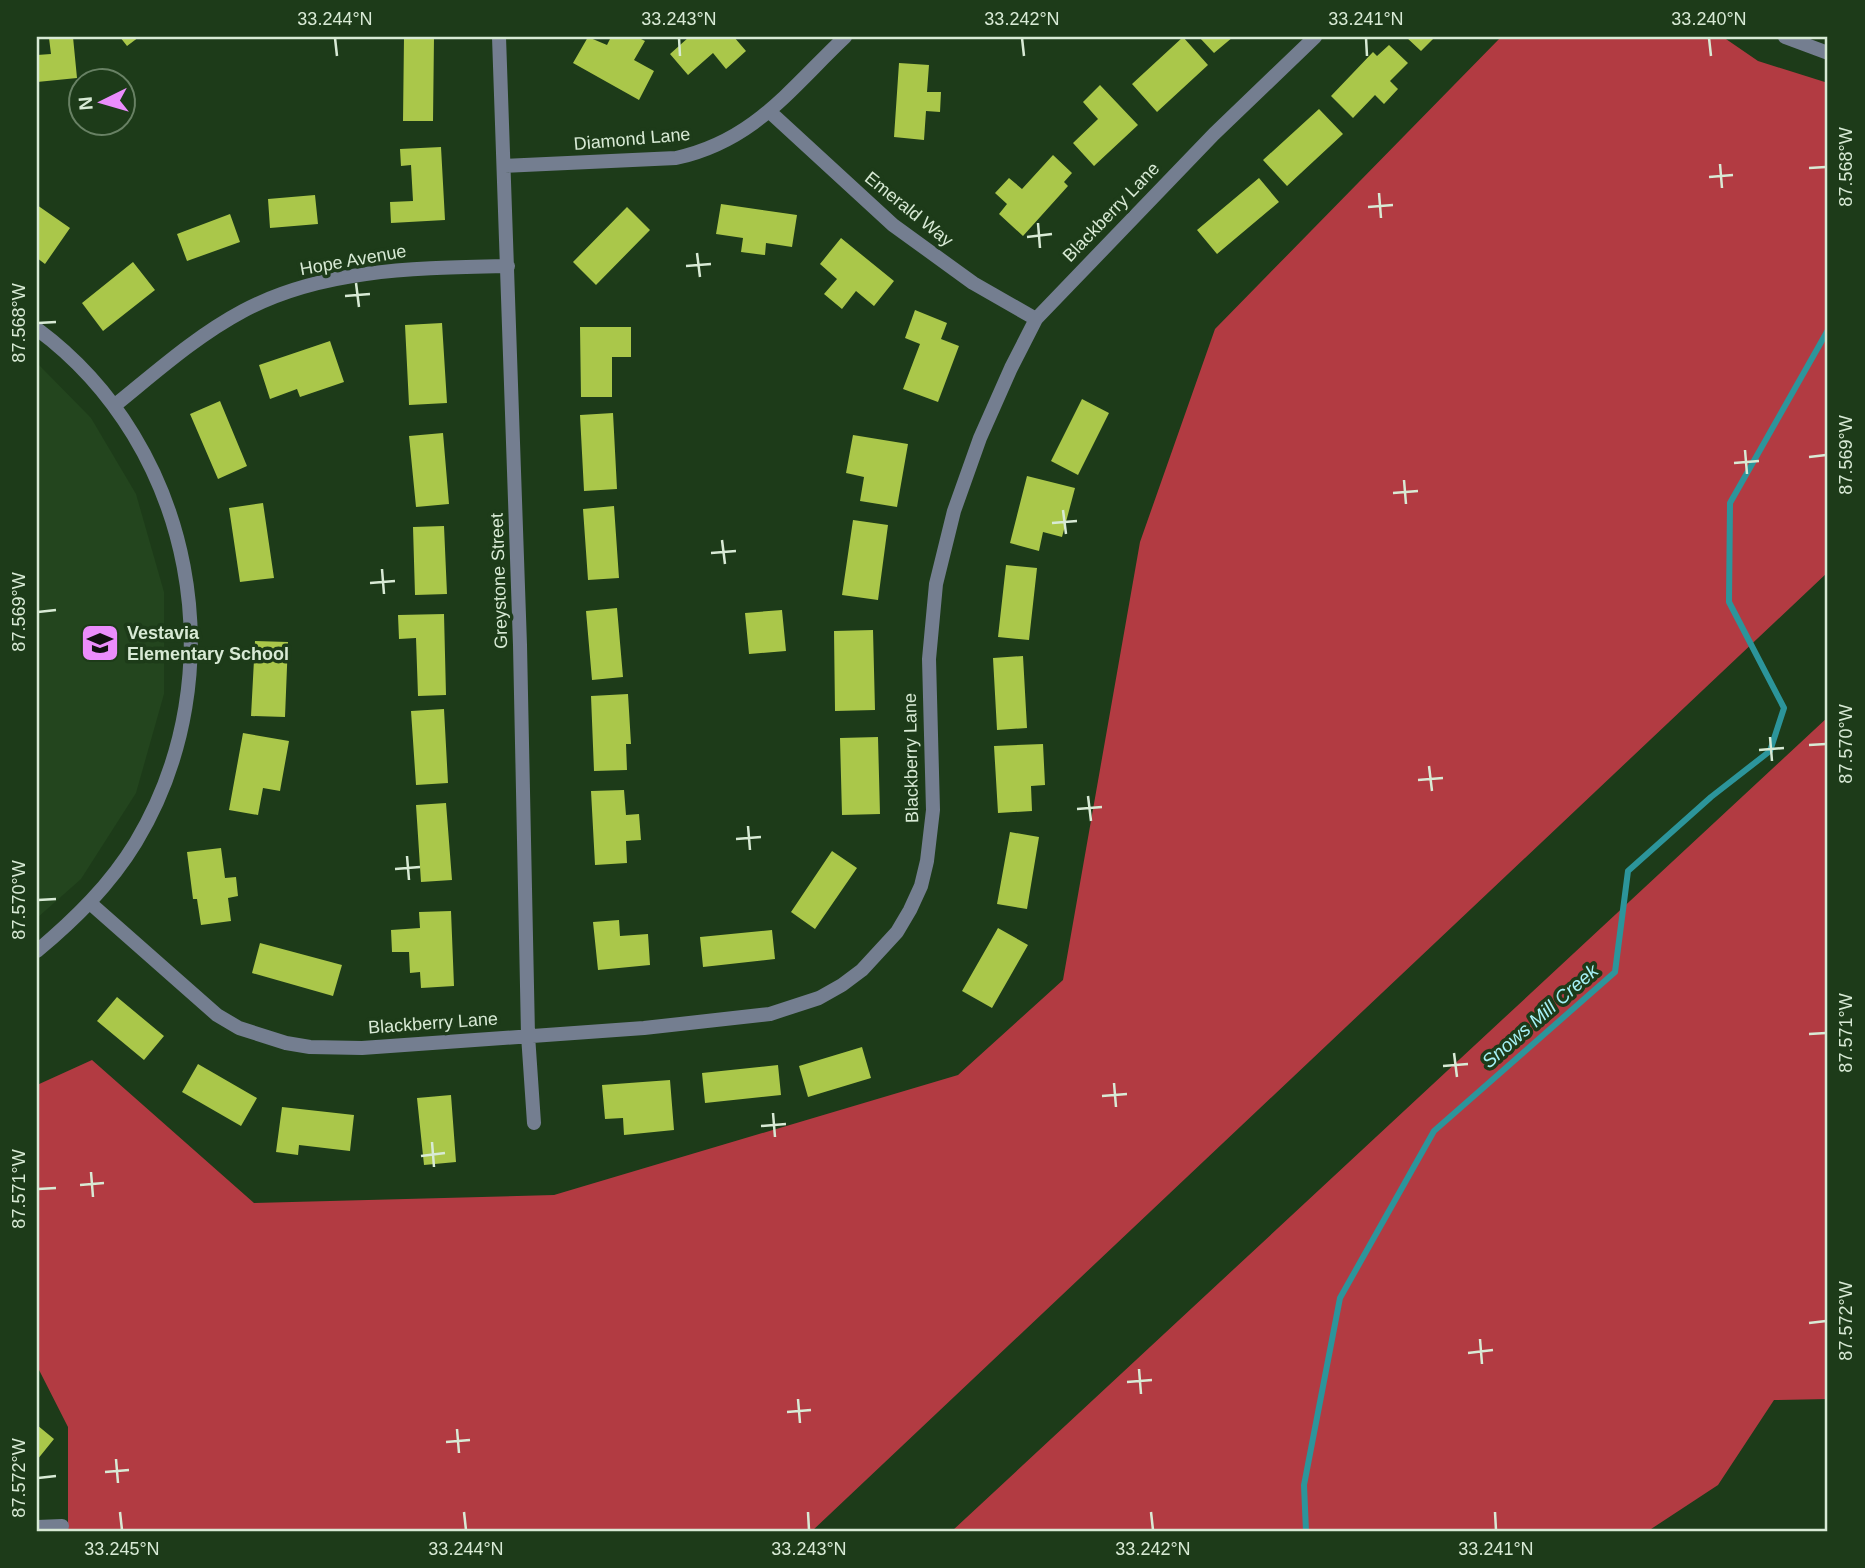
<svg xmlns="http://www.w3.org/2000/svg" width="1865" height="1568" font-family="Helvetica,sans-serif">
<style>
.built{fill:#23451e}
.forest{fill:#b23b42}
.lines{fill:none;stroke-linecap:round;stroke-linejoin:round}
.stream{stroke:#2c959b;stroke-width:6}
.building{fill:#aac74a}
.minor{stroke:#747e90;stroke-width:14}
.ticks{fill:none;stroke:#d8ead5;stroke-width:2.5}
.labels{text-anchor:middle;dominant-baseline:central;stroke-width:7;stroke-linejoin:round;paint-order:stroke}
.street-label{font-size:18px;fill:#d8ead5;stroke:#1d3b19}
.poi-label{font-size:18px;font-weight:bold;fill:#d8ead5;stroke:#1d3b19;text-anchor:start}
.water-label{font-size:19px;font-style:italic;fill:#a6f1f6;stroke:#1d3b19}
.neatline{fill:none;stroke:#d8ead5;stroke-width:2.5}
.ticks-label{font-size:18px;text-anchor:middle;fill:#d8ead5}
</style>
<rect width="100%" height="100%" fill="#1d3b19"/>
<path class="built" d="M37,363L91,418L136,494L164,592V694L136,793L81,879L37,918Z"/>
<path class="forest" d="M1501,37H1723L1758,61L1828,83V572L812,1531H68V1427L37,1366V1085L92,1060L254,1203L554,1195L958,1075L1063,980L1140,542L1215,329Z
M1828,717V1399L1774,1400L1718,1485L1648,1531H952Z"/>
<g class="lines">
<path class="stream" d="M1306,1531L1304,1485L1340,1298L1434,1131L1615,972L1628,871L1711,797L1770,751L1784,708L1729,602L1730,503L1828,330"/>
</g>
<path class="building" d="M73,37L77,78L37,82V55L51,54L49,38Z
M120,37H139L127,46Z
M404,37H434L433,121H403Z
M588,37L607,45L611,37H637L645,41L634,60L654,71L639,100L573,63Z
M689,37H734L746,51L726,69L713,53L688,75L670,54Z
M1183,37L1208,65L1157,112L1132,84Z
M1199,37H1233L1214,53Z
M1406,37H1435L1421,51Z
M1389,45L1408,63L1390,81L1398,89L1384,104L1375,95L1353,118L1331,96L1373,52L1377,56Z
M899,63L929,65L927,92H941L940,112L926,111L924,140L894,137Z
M1100,85L1138,125L1094,166L1073,143L1098,119L1083,102Z
M1319,109L1343,134L1287,186L1263,160Z
M441,147L445,220L391,223L390,202L413,201L411,165L401,166L400,149Z
M1053,155L1072,173L1064,182L1068,186L1023,236L999,214L1007,204L995,193L1009,178L1022,189Z
M1259,178L1279,202L1217,254L1197,230Z
M315,195L318,224L270,228L268,199Z
M721,204L797,215L792,247L766,243L765,255L741,252L743,238L716,234Z
M37,205L70,228L45,264L37,258Z
M627,207L650,230L596,285L573,262Z
M230,214L240,242L187,261L177,234Z
M841,238L894,281L874,306L856,291L842,309L824,294L837,279L820,264Z
M133,262L155,290L103,331L82,303Z
M915,310L947,323L941,339L959,346L938,402L903,389L920,344L905,338Z
M442,323L447,403L409,405L405,325Z
M580,327H631V357H612V397H581Z
M330,341L344,382L300,397L297,389L270,399L259,365Z
M1082,399L1109,413L1078,475L1051,461Z
M220,401L247,466L218,479L190,414Z
M613,413L617,489L584,491L580,415Z
M443,433L449,504L416,507L409,436Z
M853,435L908,444L897,507L860,501L864,477L846,473Z
M1027,476L1075,488L1062,537L1043,532L1039,551L1010,543Z
M263,503L274,578L240,582L229,508Z
M614,506L619,578L588,580L583,509Z
M853,520L888,525L878,600L842,595Z
M444,526L447,594L415,595L413,527Z
M1006,565L1037,568L1029,640L998,637Z
M617,608L623,677L592,680L586,611Z
M782,610L786,651L749,654L745,613Z
M444,614L446,695L418,696L416,638L399,639L398,615Z
M873,630L875,710L835,711L834,631Z
M255,641L288,642L285,717L251,716Z
M1023,656L1027,728L997,730L993,658Z
M628,694L631,744H626L627,770L594,771L591,696Z
M444,709L448,783L416,785L411,711Z
M243,733L289,741L280,791L263,788L258,815L229,810Z
M878,737L880,814L842,815L840,738Z
M1043,744L1045,785L1031,786L1032,811L998,813L994,746Z
M624,790L626,815L639,814L641,840L626,841L627,863L595,865L591,791Z
M446,803L452,880L421,882L416,805Z
M1010,832L1039,837L1027,909L997,904Z
M221,848L225,878L236,877L238,896L228,898L231,921L201,925L197,899H193L187,852Z
M832,851L857,868L815,929L791,912Z
M451,911L454,986L421,988L420,972L410,973L409,952H392L391,930L420,928L419,912Z
M619,920L620,936L648,934L650,965L598,970L593,922Z
M998,928L1028,945L992,1008L962,991Z
M772,930L775,959L703,967L700,937Z
M260,943L342,965L333,996L252,973Z
M117,997L164,1036L144,1060L97,1021Z
M862,1047L871,1078L808,1097L799,1066Z
M198,1064L257,1098L241,1126L182,1092Z
M778,1065L781,1095L705,1103L702,1073Z
M670,1080L674,1130L624,1135L623,1118L605,1119L602,1085Z
M451,1095L456,1162L424,1165L417,1098Z
M282,1107L354,1115L350,1151L299,1145L298,1155L276,1152Z
M37,1425L54,1439L37,1460Z"/>
<g class="lines">
<path class="minor" d="M499,37L520,645L528,1035L534,1123
M1785,37L1828,53
M770,112L893,225L973,283L1036,319
M505,166L676,158C754,141 790,89 845,37
M37,329C195,446 237,674 136,842C110,885 75,919 37,951
M114,406C155,373 196,336 243,311C323,268 419,268 508,266
M90,903L217,1015L239,1028L286,1043L310,1047L362,1048L644,1028L770,1014L819,998L842,985L862,970L897,932L910,910L921,886L927,861L933,810L929,659L936,584L954,511L980,438L1011,368L1036,319L1214,134L1315,37
M37,1527L62,1526"/>
</g>
<path class="ticks" d="M335,38L337,56M679,38L680,56M1022,38L1024,56M1366,38L1367,56M1709,38L1711,56M1720,164L1722,188M1809,168L1826,167M1709,177L1733,175M1379,193L1381,218M1368,207L1393,205M1038,223L1040,248M1027,237L1052,234M697,253L700,277M686,266L711,264M356,283L359,307M345,296L370,294M38,323L56,322M1745,450L1747,474M1809,457L1826,455M1734,463L1759,461M1404,480L1406,504M1393,493L1418,491M1063,510L1066,534M1052,523L1077,521M722,540L725,564M711,553L736,551M382,569L384,594M370,583L395,581M38,612L56,610M1770,737L1772,761M1809,745L1826,744M1759,750L1784,748M1429,766L1432,791M1418,780L1443,778M1088,796L1091,821M1077,809L1102,807M748,826L750,850M736,839L761,837M407,856L409,880M395,869L420,867M38,900L56,899M1809,1034L1826,1033M1454,1053L1457,1077M1443,1066L1468,1064M1114,1083L1116,1107M1102,1096L1127,1094M773,1113L775,1137M761,1126L786,1124M432,1142L434,1167M421,1156L445,1153M91,1172L93,1197M80,1185L104,1183M38,1189L56,1188M1809,1323L1826,1321M1480,1339L1482,1364M1468,1353L1493,1350M1139,1369L1141,1394M1127,1382L1152,1380M798,1399L800,1423M787,1412L811,1410M457,1429L459,1453M446,1442L470,1440M116,1459L118,1483M105,1472L129,1470M38,1478L56,1476M120,1512L122,1530M464,1512L466,1530M808,1512L809,1530M1151,1512L1153,1530M1495,1512L1496,1530"/>
<defs>
<g id="school-square" transform="scale(2.0125)"><rect x="-9" y="-9" width="18" height="18" rx="4" fill="#eb8dfc" stroke="#1d3b19"/><path d="M0-5L7-2L0 1L-7-2ZM-4 1L0 2.5L4 1V4Q0 6-4 4Z" fill="#111"/></g>
</defs>
<g fill-rule="evenodd">
<use href="#school-square" x="100" y="643"/>
</g>
<g class="labels">
<g class="street-label">
<text transform="translate(632 139) rotate(-5)">Diamond Lane</text>
<text transform="translate(909 209) rotate(39)">Emerald Way</text>
<text transform="translate(1111 212) rotate(-46)">Blackberry Lane</text>
<text transform="translate(353 260) rotate(-10)">Hope Avenue</text>
<text transform="translate(499 581) rotate(-92)">Greystone Street</text>
<text transform="translate(911 758) rotate(-91)">Blackberry Lane</text>
<text transform="translate(433 1023) rotate(-4)">Blackberry Lane</text>
</g>
<g class="poi-label">
<text x="127" y="633">Vestavia<tspan x="127" dy="21">Elementary School</tspan></text>
</g>
<g class="water-label">
<text transform="translate(1540 1016) rotate(-41)">Snows Mill Creek</text>
</g>
</g>
<rect width="1865" height="1568" fill="none" stroke="#1d3b19" stroke-width="77"/>
<g transform="translate(102 102) rotate(265)"><circle r="33" fill="#1d3b19" stroke="#688164" stroke-width="2"/>
<path d="M0-5L12 26L0 18L-12 26Z" fill="#eb8dfc"/>
<text y="-10" font-size="19" font-weight="bold" text-anchor="middle" fill="#d8ead5">N</text>
</g>
<rect x="38" y="38" width="1788" height="1492" class="neatline"/>
<g class="ticks-label">
<text x="335" y="25">33.244°N</text>
<text x="679" y="25">33.243°N</text>
<text x="1022" y="25">33.242°N</text>
<text x="1366" y="25">33.241°N</text>
<text x="1709" y="25">33.240°N</text>
<text transform="translate(1846 167) rotate(-90)" y="6">87.568°W</text>
<text transform="translate(19 323) rotate(-90)" y="6">87.568°W</text>
<text transform="translate(1846 455) rotate(-90)" y="6">87.569°W</text>
<text transform="translate(19 612) rotate(-90)" y="6">87.569°W</text>
<text transform="translate(1846 744) rotate(-90)" y="6">87.570°W</text>
<text transform="translate(19 900) rotate(-90)" y="6">87.570°W</text>
<text transform="translate(1846 1033) rotate(-90)" y="6">87.571°W</text>
<text transform="translate(19 1189) rotate(-90)" y="6">87.571°W</text>
<text transform="translate(1846 1321) rotate(-90)" y="6">87.572°W</text>
<text transform="translate(19 1478) rotate(-90)" y="6">87.572°W</text>
<text x="122" y="1555">33.245°N</text>
<text x="466" y="1555">33.244°N</text>
<text x="809" y="1555">33.243°N</text>
<text x="1153" y="1555">33.242°N</text>
<text x="1496" y="1555">33.241°N</text>
</g>
</svg>
